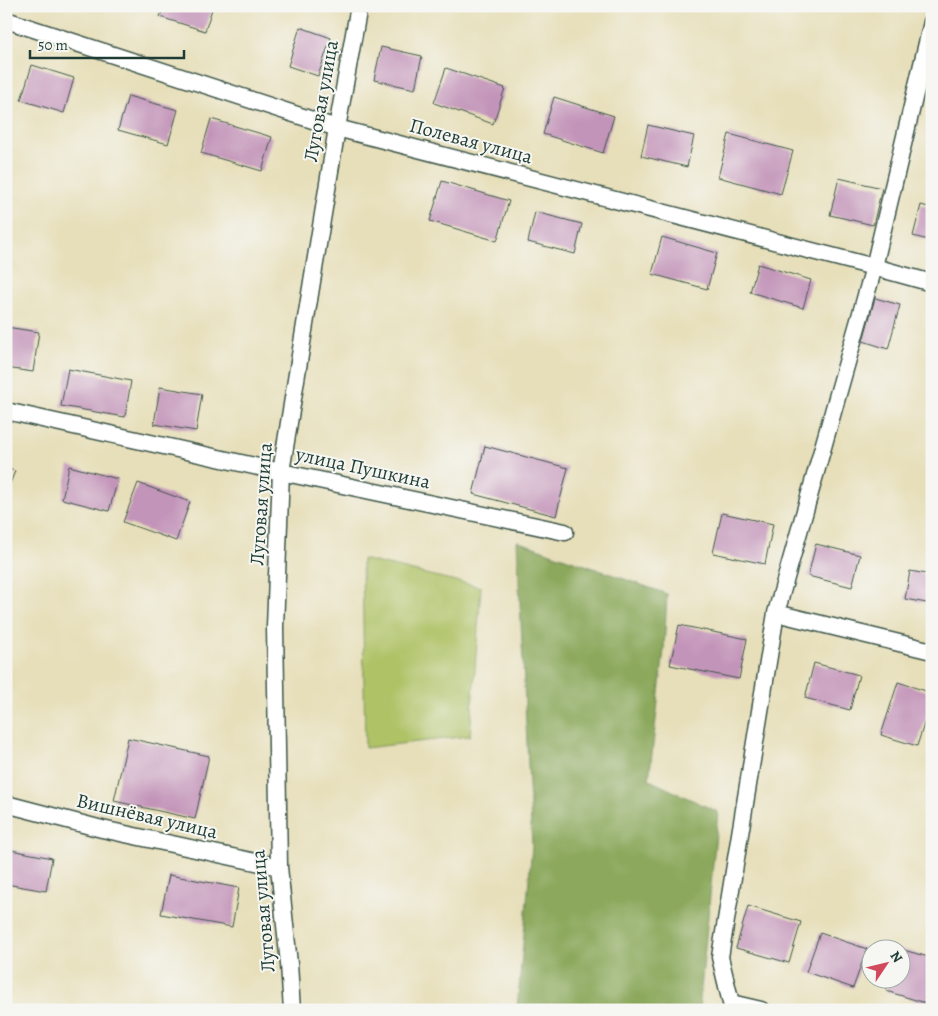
<svg xmlns="http://www.w3.org/2000/svg" width="938" height="1016" font-family="Alegreya,serif">
<style>
.green{fill:#afc266;stroke:#67804d}
.forest{fill:#8ba85b;stroke:#557248}
.building{fill:#c394b9}
.lines{fill:none;stroke-linecap:round;stroke-linejoin:round}
.minor-casing{stroke:#3d5548;stroke-width:19}
.minor{stroke:#fff;stroke-width:16}
.labels{text-anchor:middle;dominant-baseline:central;stroke-width:4;stroke-linejoin:round;paint-order:stroke}
.street-label{font-size:20px;fill:#1f3d34;stroke:#f6f6f2}
</style>
<rect width="100%" height="100%" fill="#f6f6f2"/>
<filter id="ink" filterUnits="userSpaceOnUse"><feTurbulence type="fractalNoise" baseFrequency=".02" numOctaves="2"/><feDisplacementMap in="SourceGraphic" scale="10" xChannelSelector="R" yChannelSelector="G"/><feConvolveMatrix kernelMatrix="1 2 1 2 8 2 1 2 1" color-interpolation-filters="sRGB"/></filter>
<filter id="wash" filterUnits="userSpaceOnUse"><feTurbulence type="fractalNoise" baseFrequency=".0096" numOctaves="4" result="noise"/><feDisplacementMap in="SourceGraphic" scale="20" xChannelSelector="R" yChannelSelector="G"/><feGaussianBlur stdDeviation="1.12" result="paint"/><feColorMatrix in="noise" values="0 0 0 0 0 0 0 0 0 0 0 0 0 0 0 0 0 1.4 0 .05"/><feComposite in="paint" operator="in"/></filter>
<g filter="url(#wash)">
<rect width="100%" height="100%" fill="#e7dfba"/>
<path class="green" d="M362,559L481,587L470,736L365,748Z"/>
<path class="forest" d="M517,541L667,594L664,650L649,780L718,812L699,1010H517L532,846Z"/>
<g id="blocks">
<path class="building" d="M164,6H213L205,31L160,17Z
M300,27L331,38L318,76L288,66Z
M381,47L422,56L415,89L374,80Z
M32,65L74,78L64,113L21,100Z
M446,68L505,88L493,124L434,103Z
M128,96L178,110L168,144L118,130Z
M554,97L614,116L603,153L543,134Z
M211,119L272,137L262,171L201,153Z
M648,125L694,136L687,167L641,156Z
M729,134L793,151L781,194L718,177Z
M839,178L882,188L873,225L830,215Z
M442,181L509,201L497,241L430,221Z
M921,205L932,208V241L913,236Z
M535,212L582,224L575,254L528,242Z
M662,237L717,253L707,289L652,274Z
M758,264L811,280L803,308L750,292Z
M875,298L900,305L888,349L863,341Z
M6,327L39,332L33,372L6,368Z
M68,369L131,381L125,417L61,406Z
M160,387L202,394L196,431L154,424Z
M485,446L568,468L556,516L473,494Z
M69,466L118,479L109,511L62,499Z
M6,468L15,471L6,494Z
M138,483L190,502L176,541L123,522Z
M722,513L773,524L765,564L713,553Z
M816,544L860,555L852,587L808,576Z
M910,571L932,575V604L905,599Z
M679,625L747,639L739,679L670,665Z
M814,663L859,675L850,710L805,698Z
M898,682L932,693V699L917,746L881,735Z
M128,738L209,756L195,819L114,801Z
M6,849L52,858L46,891L6,884Z
M169,875L239,888L232,927L161,914Z
M748,906L801,922L789,963L736,948Z
M820,933L867,949L853,988L806,972Z
M900,949L932,958V1005L886,991L889,978H900Z"/>
</g>
</g>
<g filter="url(#ink)">
<use href="#blocks" fill-opacity="0" stroke="#3d5548" stroke-width="1"/>
<g class="lines">
<g class="minor-casing">
<path id="minor" d="M6,20L337,128L874,267L932,283
M6,411L281,472L565,532
M776,613L932,651
M6,804L102,829L279,867
M292,1010L289,964L279,867L275,627L281,472L337,128L359,6
M761,1010L731,1003L720,957L776,613L874,267L932,22"/>
</g>
<use href="#minor" class="minor"/>
</g>
</g>
<g class="labels">
<g class="street-label">
<text transform="translate(321 101) rotate(-80)">Луговая улица</text>
<text transform="translate(471 141) rotate(15)">Полевая улица</text>
<text transform="translate(363 468) rotate(12)">улица Пушкина</text>
<text transform="translate(261 504) rotate(-86)">Луговая улица</text>
<text transform="translate(147 816) rotate(13)">Вишнёвая улица</text>
<text transform="translate(263 911) rotate(-95)">Луговая улица</text>
</g>
</g>
<rect width="938" height="1016" fill="none" stroke="#f6f6f2" stroke-width="25"/>
<g transform="translate(886 964) rotate(55)"><circle r="24" fill="#f6f6f2" stroke="#a0aca6"/>
<path d="M0-4L9 19L0 12L-9 19Z" fill="#d1495b"/>
<text y="-8" font-size="14" font-weight="bold" text-anchor="middle" fill="#1f3d34">N</text>
</g>
<path d="M30 50v8h154v-8" fill="none" stroke="#1f3d34" stroke-width="2.5"/>
<text x="38" y="50" font-size="15" fill="#1f3d34" stroke="#f6f6f2" stroke-width="4" paint-order="stroke">50 m</text>
</svg>
